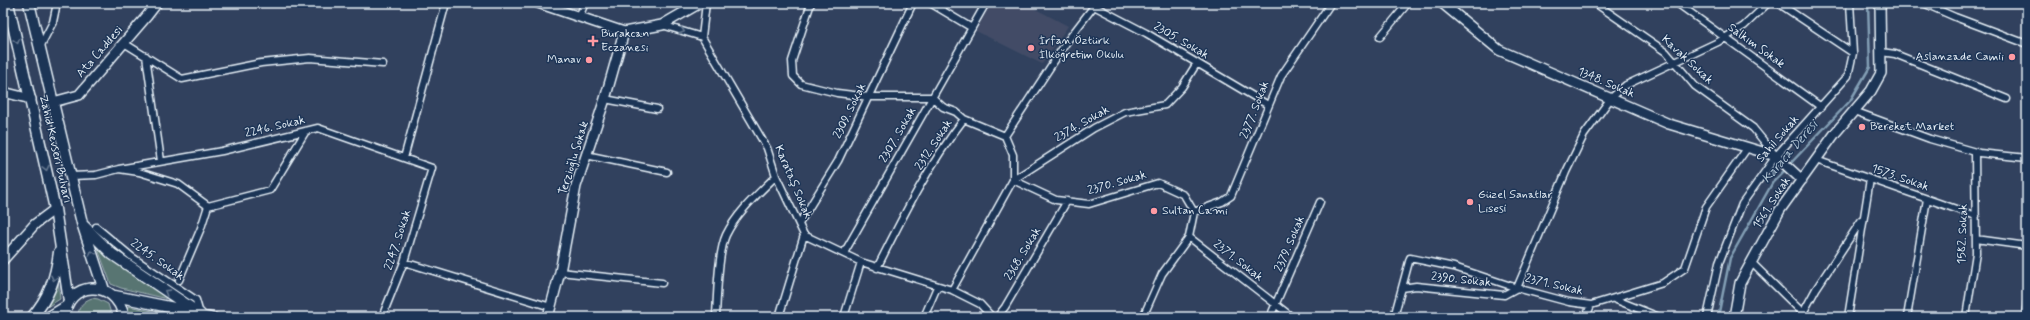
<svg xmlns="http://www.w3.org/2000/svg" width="2030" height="320" font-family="Mynerve,sans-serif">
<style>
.built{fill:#424c66}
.green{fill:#587472;stroke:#a0b2b5}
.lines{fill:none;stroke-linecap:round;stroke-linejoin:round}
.stream{stroke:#839fb5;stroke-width:2.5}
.street-casing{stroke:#e8f1f8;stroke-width:9}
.secondary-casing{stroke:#e8f1f8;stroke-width:12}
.primary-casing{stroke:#e8f1f8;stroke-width:13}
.street{stroke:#1d3557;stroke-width:6}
.secondary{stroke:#1d3557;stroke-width:9}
.primary{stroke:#1d3557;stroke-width:10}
.oneway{stroke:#64778f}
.poi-dot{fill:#ff9aa2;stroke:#1d3557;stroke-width:1.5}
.labels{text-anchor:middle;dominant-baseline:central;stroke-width:3;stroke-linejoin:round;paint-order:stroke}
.poi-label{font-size:12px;fill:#e8f1f8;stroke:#1d3557;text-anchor:start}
.street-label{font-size:12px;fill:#e8f1f8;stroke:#1d3557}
.water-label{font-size:13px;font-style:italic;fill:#adc1d1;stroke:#1d3557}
</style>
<rect width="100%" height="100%" fill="#31415e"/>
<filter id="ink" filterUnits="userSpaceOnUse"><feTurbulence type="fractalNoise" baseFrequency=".025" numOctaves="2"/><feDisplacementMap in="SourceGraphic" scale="8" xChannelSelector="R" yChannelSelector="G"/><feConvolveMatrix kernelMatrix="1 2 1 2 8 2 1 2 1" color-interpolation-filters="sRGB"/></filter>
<g filter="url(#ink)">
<path class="built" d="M991,3H1024L1068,26L1042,64L976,31Z"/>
<path class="green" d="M98,249L168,299L121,288L111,284Z
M58,279L60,299L47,307Z
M92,298L98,299L108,304L112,317H78C78,307 83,301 92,298Z
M128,306L167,314L166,316L161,317H129Z"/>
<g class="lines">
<path class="stream" d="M1789,165L1850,101L1870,67L1868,3
M1718,317L1730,258L1773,182L1786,169"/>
<g class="street-casing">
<path id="street" d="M811,3L792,61L793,76L801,84L837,93L869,97H932L943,107L956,112L964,119
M930,3L972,28
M1595,3L1666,52L1695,86L1753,128L1776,156
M1677,3L1821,107
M1778,3L1853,53
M1923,3L1955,17L2027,44
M579,17L585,3
M662,25L702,37L767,148L776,176L804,235L861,262L952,290L980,304L992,317
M702,37L706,3
M1380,37L1408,3
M124,43L182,79L261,63L310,58L383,64
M40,47L53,22L57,3
M1881,52L1895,54L2007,99
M146,56L161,161
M605,99L657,109
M1854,111L1930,139L1979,153L2027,158
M1005,136L1068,40L1094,6L1146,33L1268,105
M586,155L667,172
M404,158L446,3
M1816,160L1976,216
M119,169L222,151L318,128L432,168L404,262L382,317
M71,176L96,175L119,169L139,172L178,184L208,206
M1013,180L1056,200L1089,204L1158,183L1184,195L1194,212L1189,237L1162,274L1143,317
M1013,180L1094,128L1125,112L1165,105L1182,87L1197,63
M208,206L270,190L306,131
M1194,212L1222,202L1231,196L1281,76L1331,3
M799,224L838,161L913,3
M96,227L132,257L196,300L200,314L215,317
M1189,237L1292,317
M1976,239L2027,246
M844,253L986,3
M404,262L551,307
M1751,262L1807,317
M877,268C903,216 929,164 964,119L1005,136L1013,155V180L952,290
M560,272L662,283
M179,280L201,228L208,206
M1402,288L1416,286L1504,295L1517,288L1566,172L1584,135L1611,98L1626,85L1718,42L1744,26L1768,3
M1614,299L1659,317
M1803,313L1816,289L1861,221
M716,317C717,296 718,252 726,235C737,212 758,194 776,176
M779,317L804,235
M844,317L861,262
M924,317L937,287
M997,317L1005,307L1067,201
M1270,317L1320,202
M1394,317L1410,258L1454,267L1517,288L1569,302L1591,305L1663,283L1685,268L1706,207L1748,147
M1586,317L1591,305
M1707,317L1719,263L1742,204L1776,156L1848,76L1853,53L1850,3
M1848,317L1870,179
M1907,317L1927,199
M1966,317L1976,253L1975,152
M2025,317L2027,302"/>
</g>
<g class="secondary-casing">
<path id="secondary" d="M538,3L624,32L662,25L700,3
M1442,3L1499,50L1669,124L1776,156L1802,180
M3,92L31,99
M53,102L79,95L147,16L157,3
M3,260L35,224L55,209
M548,317L560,272L576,186L605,99L624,32
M1734,317L1740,283L1780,210L1836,132L1871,91L1881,73L1880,3"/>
</g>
<g class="primary-casing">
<path id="primary" d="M8,3L55,209L69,301
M29,3L82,223L104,290
M84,226L112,254L200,314
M115,296L194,312
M32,317C49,298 56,277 59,252
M49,317L67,306
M65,317C65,282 116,276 124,317"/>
</g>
<use href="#street" class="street"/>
<use href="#secondary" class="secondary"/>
<use href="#primary" class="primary"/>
</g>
<defs><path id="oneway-chevron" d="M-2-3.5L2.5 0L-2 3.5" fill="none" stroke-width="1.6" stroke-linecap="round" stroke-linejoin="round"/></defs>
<g class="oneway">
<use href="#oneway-chevron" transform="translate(682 31) rotate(16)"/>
<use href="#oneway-chevron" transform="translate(17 41) rotate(76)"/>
<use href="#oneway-chevron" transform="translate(46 168) rotate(77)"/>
<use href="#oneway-chevron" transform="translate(92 253) rotate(-109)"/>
<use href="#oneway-chevron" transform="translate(54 278) rotate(102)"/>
<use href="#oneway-chevron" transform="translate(167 292) rotate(-148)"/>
</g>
</g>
<g class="poi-dot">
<path d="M591 35h4v4h4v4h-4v4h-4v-4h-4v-4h4z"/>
<circle cx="1031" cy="48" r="4"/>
<circle cx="2012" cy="57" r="4"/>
<circle cx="589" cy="60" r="4"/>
<circle cx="1862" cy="127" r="4"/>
<circle cx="1470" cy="202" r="4"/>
<circle cx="1154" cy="211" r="4"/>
</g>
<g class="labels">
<g class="poi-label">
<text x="601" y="34">Burakcan<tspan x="601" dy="14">Eczanesi</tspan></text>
<text x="1039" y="41">İrfan Öztürk<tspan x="1039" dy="14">İlköğretim Okulu</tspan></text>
<text x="2004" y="57" text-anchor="end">Aslanzade Camii</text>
<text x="581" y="60" text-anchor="end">Manav</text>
<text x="1870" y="127">Bereket Market</text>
<text x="1478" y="195">Güzel Sanatlar<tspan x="1478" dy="14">Lisesi</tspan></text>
<text x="1162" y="211">Sultan Cami</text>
</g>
<g class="street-label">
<text transform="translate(1181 41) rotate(30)">2305. Sokak</text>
<text transform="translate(1756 46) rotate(36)">Salkım Sokak</text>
<text transform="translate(100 52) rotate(-49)">Ata Caddesi</text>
<text transform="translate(1687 60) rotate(43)">Kavak Sokak</text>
<text transform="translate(1606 83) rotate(23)">1348. Sokak</text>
<text transform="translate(1255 110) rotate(-69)">2377. Sokak</text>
<text transform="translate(850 111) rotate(-64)">2309. Sokak</text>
<text transform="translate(1082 124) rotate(-30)">2374. Sokak</text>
<text transform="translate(275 127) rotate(-13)">2246. Sokak</text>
<text transform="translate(898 135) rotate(-60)">2307. Sokak</text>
<text transform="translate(1778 139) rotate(-49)">Sahil Sokak</text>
<text transform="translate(934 145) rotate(-57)">2312. Sokak</text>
<text transform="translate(55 149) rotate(77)">Zahid Kevseri Bulvarı</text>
<text transform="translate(574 158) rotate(-73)">Terzioğlu Sokak</text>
<text transform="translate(1900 178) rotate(19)">1573. Sokak</text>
<text transform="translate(793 182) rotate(67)">Karataş Sokak</text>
<text transform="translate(1117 183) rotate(-16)">2370. Sokak</text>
<text transform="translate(1772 203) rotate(-57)">1561. Sokak</text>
<text transform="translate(1963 234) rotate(-88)">1582. Sokak</text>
<text transform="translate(398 240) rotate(-72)">2247. Sokak</text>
<text transform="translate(1290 244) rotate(-67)">2379. Sokak</text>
<text transform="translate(1023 254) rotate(-59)">2368. Sokak</text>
<text transform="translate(157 260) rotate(35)">2245. Sokak</text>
<text transform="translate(1238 261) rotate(38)">2371. Sokak</text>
<text transform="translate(1461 280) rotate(6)">2390. Sokak</text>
<text transform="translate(1554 285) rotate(13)">2371. Sokak</text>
</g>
<g class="water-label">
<text transform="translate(1790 152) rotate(-49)">Karaca Deresi</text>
</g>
</g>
<rect width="2030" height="320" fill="none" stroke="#1d3557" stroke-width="16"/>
<rect x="8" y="8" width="2014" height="304" fill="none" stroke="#e8f1f8" stroke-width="1.5" filter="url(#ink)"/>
</svg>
